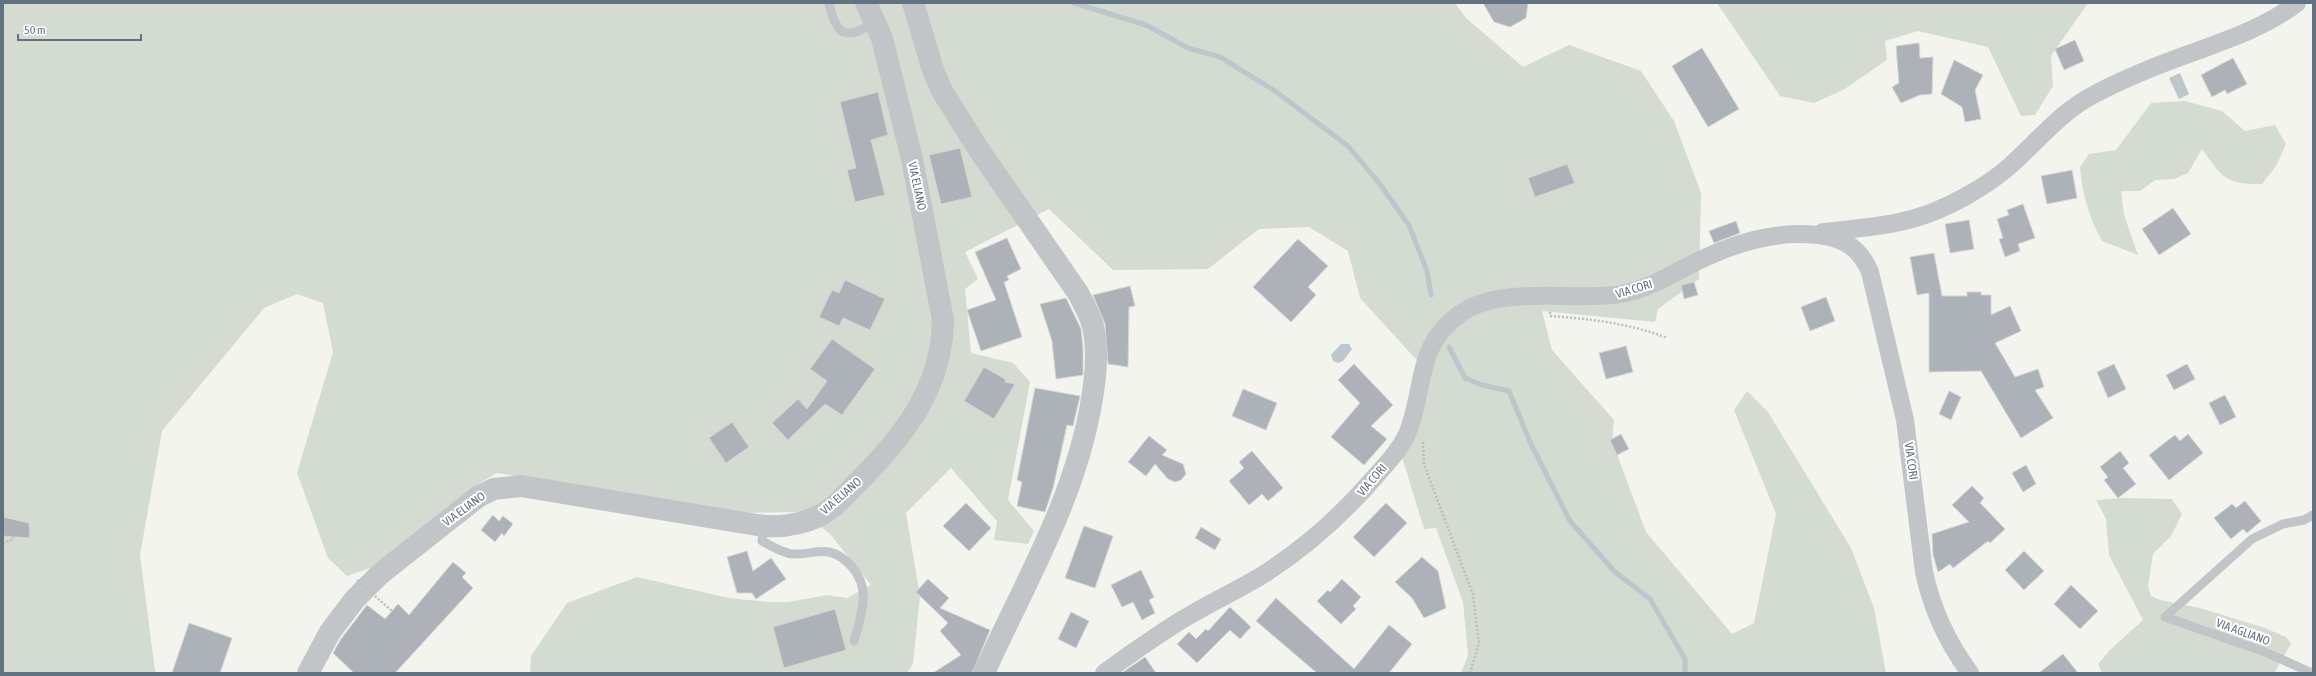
<svg xmlns="http://www.w3.org/2000/svg" width="2316" height="676" font-family="'Asap Condensed',sans-serif">
<style>
.green{fill:#d4dbd0}
.water{fill:#bcc6cb}
.lines{fill:none;stroke-linecap:round;stroke-linejoin:round}
.stream{stroke:#bcc6cb;stroke-width:5}
.building{fill:#acb2b8;stroke:#d5d5d2}
.path{stroke:#bbbdbf;stroke-width:2.5;stroke-dasharray:2 2;stroke-linecap:butt}
.service{stroke:#c1c5c8;stroke-width:9}
.minor{stroke:#c1c5c8;stroke-width:18}
.tertiary{stroke:#c1c5c8;stroke-width:22}
.path-bridge{stroke:#bbbdbf;stroke-width:2.5;stroke-dasharray:2 2;stroke-linecap:butt}
.labels{text-anchor:middle;dominant-baseline:central;stroke-width:4;stroke-linejoin:round;paint-order:stroke}
.street-label{font-size:12px;fill:#627281;stroke:#fff}
</style>
<rect width="100%" height="100%" fill="#f4f4ef"/>
<path class="green" d="M3,3H1455L1466,18L1523,67L1569,45L1641,71L1674,121L1701,193L1699,279L1658,309L1655,322L1542,311L1552,350L1614,420L1612,441L1646,532L1732,634L1754,623L1776,514L1734,410L1747,391L1768,412L1851,548L1874,608L1886,673H1461L1468,655L1463,602L1436,528L1424,529L1399,447L1423,367L1360,298L1348,251L1309,227L1259,229L1208,269L1113,270L1049,209L965,252L978,279L965,289L971,353L1013,363L1030,382L1008,500L1034,531L1028,544L994,540L997,521L951,468L906,513L920,596L913,664L907,673H530L531,656L567,603L637,577L729,598L769,602H788L827,595L847,598L871,585L830,534L802,512L734,513L497,473L476,485L373,567L347,576L328,558L297,473L333,352L323,303L297,294L264,308L162,431L140,555L155,671L158,673H3Z
M1717,3H2088L2051,56L2053,86L2035,115L2021,116L1988,47L1918,31L1885,41L1887,60L1843,90L1814,103L1780,96Z
M2185,101L2222,111L2245,131L2275,125L2286,144L2276,166L2262,184C2224,185 2222,176 2202,149L2188,173L2174,179L2155,180L2140,191H2121L2124,215L2138,255L2102,241C2089,217 2082,194 2080,167L2089,154L2116,150L2151,103Z
M2122,498L2172,499L2182,514L2171,536L2153,554L2148,587L2151,596L2160,600L2200,608L2265,628L2286,637L2291,644L2274,673H2102L2098,664L2109,651L2143,620L2109,555L2106,519L2096,500Z"/>
<path class="water" d="M2180,73L2189,94L2179,99L2169,78Z
M1341,344H1349L1352,349L1343,361L1338,363L1333,361L1331,355Z"/>
<g class="lines">
<path class="stream" d="M1074,3L1146,25L1188,48L1220,57L1275,91L1348,146L1379,183L1409,225L1427,271L1431,295
M1449,347L1465,378L1482,385L1509,391L1530,442L1570,521L1615,572L1650,599L1685,659V673"/>
</g>
<path class="building" d="M1483,3H1528L1526,18L1510,27L1494,22Z
M2075,40L2084,61L2064,70L2055,49Z
M1919,43L1920,58L1933,57L1932,94L1920,95L1901,103L1892,87L1899,83L1896,46Z
M1702,48L1739,109L1708,127L1672,66Z
M2233,58L2247,84L2227,94L2225,90L2212,97L2201,75Z
M1954,60L1983,75L1975,90L1981,119L1965,122L1962,107L1941,94Z
M878,92L888,135L871,140L885,195L855,202L847,170L856,168L840,102Z
M960,148L972,197L941,204L929,155Z
M1567,164L1575,183L1535,197L1528,178Z
M2072,170L2077,198L2047,204L2041,176Z
M2023,204L2035,238L2018,244L2020,251L2005,257L1999,239L2003,238L1997,219L2009,215L2007,210Z
M2173,208L2191,234L2159,255L2142,229Z
M1969,220L1974,249L1950,253L1945,224Z
M1736,221L1740,233L1714,243L1709,231Z
M1007,238L1021,269L1007,276L1009,280L1004,282L1022,337L981,351L967,310L996,300L975,252Z
M1298,239L1328,266L1308,287L1316,295L1291,322L1253,287Z
M1934,253L1942,296H1967V292H1981V295H1991V315L2010,306L2021,331L1995,343L2015,377L2038,369L2044,387L2035,390L2053,418L2021,438L1981,371L1929,372V293L1917,295L1910,257Z
M845,280L885,299L870,330L843,318L839,326L819,317L832,290L839,293Z
M1694,282L1698,295L1684,299L1681,285Z
M1130,286L1135,306L1129,307L1128,367L1108,364L1105,324L1093,295Z
M1826,297L1835,321L1810,331L1801,307Z
M1066,298L1081,329L1083,348V375L1056,379L1052,341L1040,304Z
M832,339L875,369L842,415L825,404L788,440L772,423L798,399L807,409L827,381L810,369Z
M1626,346L1633,372L1606,379L1599,353Z
M1354,364L1393,405L1371,426L1387,439L1364,465L1331,437L1360,403L1338,380Z
M2114,364L2126,389L2108,398L2097,372Z
M2187,364L2195,379L2174,390L2166,375Z
M984,367L1005,379V382L1015,384L994,419L964,401Z
M1035,388L1080,396L1073,426L1067,425L1053,488L1045,512L1017,506L1022,482L1017,480Z
M1243,389L1277,403L1266,430L1232,416Z
M1949,391L1961,397L1951,420L1939,414Z
M2225,395L2236,417L2220,425L2209,403Z
M732,422L749,447L726,463L709,438Z
M1621,434L1629,449L1617,455L1610,440Z
M2188,434L2203,453L2169,480L2149,455L2175,435L2180,441Z
M1149,436L1167,450L1162,455L1183,464L1186,474L1181,480L1175,482L1168,479L1155,464L1146,476L1128,462Z
M1252,451L1283,488L1268,501L1262,494L1249,505L1229,481L1244,468L1239,462Z
M2120,451L2129,463L2123,468L2136,484L2118,498L2104,480L2108,477L2100,467Z
M2026,465L2036,484L2023,492L2012,473Z
M1972,486L1984,498L1980,503L2005,529L1990,543L1988,541L1953,568L1950,564L1938,572L1933,555L1932,534L1969,522L1952,505Z
M2245,501L2261,521L2247,533L2243,529L2231,539L2214,518L2232,504L2236,508Z
M966,503L991,528L969,551L943,526Z
M1386,503L1407,523L1374,557L1353,537Z
M493,515L499,521L503,516L513,524L504,536L502,533L495,542L481,530Z
M3,517L29,523L30,538L3,536Z
M1084,526L1113,536L1095,588L1065,578Z
M1201,527L1221,539L1215,550L1195,538Z
M747,551L753,571L771,558L786,579L756,599L752,593H737L727,557Z
M2024,551L2044,571L2024,590L2005,570Z
M1422,557L1438,571L1446,608L1424,618L1412,598L1395,582Z
M453,562L466,573L462,577L473,588L395,673H354L333,653L341,639L367,605L385,619L398,604L409,615Z
M1141,570L1154,597L1149,600L1155,613L1142,620L1133,602L1122,607L1111,585Z
M928,579L949,598L940,608L990,630L972,673H933L961,655L940,631L948,623L916,592Z
M1342,579L1361,597L1353,606L1356,609L1341,624L1317,601L1328,590L1330,592Z
M2071,585L2098,611L2080,629L2054,604Z
M1276,598L1354,669L1389,625L1412,644L1389,673H1317L1256,621Z
M1230,607L1251,627L1240,639L1230,630L1197,663L1177,644L1189,632L1196,639L1206,629L1208,631Z
M835,609L846,650L784,668L773,627Z
M1071,612L1089,621L1076,648L1058,639Z
M189,623L232,638L220,673H172Z
M2063,654L2078,673H2039Z
M1145,657L1156,673H1122L1126,670Z"/>
<g class="lines">
<path class="path" d="M1550,312V316C1590,319 1629,323 1667,338
M1423,442L1424,464L1473,595L1479,643L1470,673
M3,544L13,539L14,536"/>
<path class="service" d="M829,3C836,35 846,42 874,22
M764,526L762,541C771,546 782,553 793,554C804,555 817,550 829,552C838,554 846,560 852,567C872,590 861,615 854,641
M2312,673L2265,652L2165,617L2252,539L2283,524L2304,520L2313,515"/>
<path class="minor" d="M1823,232C1852,229 1883,227 1912,219C1945,210 1987,187 2012,164C2040,139 2062,110 2097,93C2129,76 2163,63 2197,51C2232,38 2267,26 2297,3
M1104,673C1129,655 1154,637 1180,621C1206,605 1234,592 1261,576C1304,549 1341,516 1374,478C1388,462 1404,446 1410,426C1425,383 1417,344 1460,314C1501,284 1574,302 1621,294C1645,290 1667,277 1688,266C1729,245 1772,230 1818,235C1844,238 1860,248 1870,272L1905,420L1924,572C1932,609 1947,642 1970,673"/>
<path class="tertiary" d="M913,3L933,70L942,91L979,150L1078,293C1084,304 1090,315 1093,326C1099,354 1095,383 1090,410C1072,505 1023,586 984,673
M308,673L330,632L355,599L380,574L479,496L494,489L521,486L757,525C779,528 800,525 819,516C835,508 846,494 858,482C904,436 942,388 943,320L912,159L882,38L866,3"/>
<path class="path-bridge" d="M357,580L392,611"/>
</g>
<g class="labels">
<g class="street-label">
<text transform="translate(917 186) rotate(78)">VIA ELIANO</text>
<text transform="translate(1634 289) rotate(-17)">VIA CORI</text>
<text transform="translate(1911 461) rotate(82)">VIA CORI</text>
<text transform="translate(1372 480) rotate(-49)">VIA CORI</text>
<text transform="translate(841 496) rotate(-41)">VIA ELIANO</text>
<text transform="translate(464 509) rotate(-36)">VIA ELIANO</text>
<text transform="translate(2243 632) rotate(20)">VIA AGLIANO</text>
</g>
</g>
<rect width="2316" height="676" fill="none" stroke="#627281" stroke-width="8"/>
<path d="M18 34v6h123v-6" fill="none" stroke="#627281" stroke-width="2"/>
<text x="24" y="34" font-size="12" fill="#627281" stroke="#ffffff" stroke-width="3" paint-order="stroke">50 m</text>
</svg>
